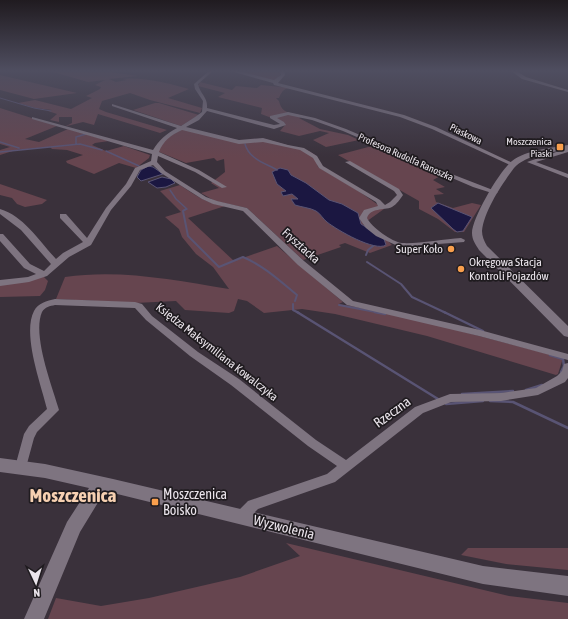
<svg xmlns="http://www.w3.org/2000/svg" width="568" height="619" font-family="'Asap Condensed',sans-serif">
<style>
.green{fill:#66454f}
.water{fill:#1b1741;stroke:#595474}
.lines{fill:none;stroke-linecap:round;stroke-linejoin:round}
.stream-far3{stroke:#595474;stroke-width:1}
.stream-far2{stroke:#595474;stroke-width:1.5}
.stream-far1{stroke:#595474;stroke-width:2}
.stream{stroke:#595474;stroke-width:2.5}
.street{fill:#7e7480;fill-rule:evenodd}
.secondary{fill:#7e7480;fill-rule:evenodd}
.poi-dot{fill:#f99f4d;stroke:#1f1b1f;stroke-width:1.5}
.labels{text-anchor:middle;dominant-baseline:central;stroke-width:3.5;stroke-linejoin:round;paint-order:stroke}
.far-street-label{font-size:10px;fill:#eae4eb;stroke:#1f1b1f}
.far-poi-label{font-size:10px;fill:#eae4eb;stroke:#1f1b1f;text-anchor:end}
.street-label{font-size:12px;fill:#eae4eb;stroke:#1f1b1f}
.poi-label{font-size:12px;fill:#eae4eb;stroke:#1f1b1f;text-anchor:end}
.near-street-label{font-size:14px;fill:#eae4eb;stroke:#1f1b1f}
.near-poi-label{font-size:14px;fill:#eae4eb;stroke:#1f1b1f;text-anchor:start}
.near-district-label{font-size:19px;font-weight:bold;fill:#f6d0b1;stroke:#1f1b1f}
</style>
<rect width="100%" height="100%" fill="#3a313b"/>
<path class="green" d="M46,70H96L138,76L109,79L116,82L127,80L122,79C145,77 166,83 189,89L168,98L202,108L200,113L150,100L130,93L102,101L99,109L106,112L167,130L160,133L98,114L94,125L83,122L67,126H66L72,123V117H59V122L50,120L57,114L48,111L52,110L35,108L18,103L35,100L71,109L92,98L86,96L100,89L101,87L95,85L105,80L88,82Z
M232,70H280L281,72L279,78L274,81Z
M0,75L77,93L34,99L0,90Z
M200,82L232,90L236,86L257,88L261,85L282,87L281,86L289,88C283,89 281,93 279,98H276L279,101C282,114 291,113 304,116L299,118L320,129L348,135L359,140L326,147L313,140L329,133L320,131L299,136L280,131L285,125V123L261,114L262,108L218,97L225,93L198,86Z
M155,103H159L199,115L181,126L133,110Z
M0,108L57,126L25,139L39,142L68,129L109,141L95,143L92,145L106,151L124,146L150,155L149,158L136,168L119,163L94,174L67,163L66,161L83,155L67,150L52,149L50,147L16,150L0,155V150L10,147L0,144Z
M182,129L241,142L265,139L309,151L315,155L318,167L357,190L384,209L363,224L387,240L392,245L370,253L345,243L339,245L341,247L303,260L247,208L215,201L201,193L219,188L211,183L225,172L224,159L217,161L214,158L186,163L157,151L161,142Z
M372,146H382L442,175L433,180L445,187L436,189L444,194L434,195L436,202L453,208L472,203L481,205L464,232H455L438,219L419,209V201L338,155Z
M0,184L47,200L42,204L25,207L17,204L12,198L0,195Z
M180,185C195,195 207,204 225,206L188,218L234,261L277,246L343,302L339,304L395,314L563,358L558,374L556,375L427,336L335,314L302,309L264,313L247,301L238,299L234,311L229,313L185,310L176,301L135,303L56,299L65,277C120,269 174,280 229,289L213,267L196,254L182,237L179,229L165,217L181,212L160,191Z
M43,276L48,281L45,290L40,296L0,297V284Z
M286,543L509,596L568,603V619H48L56,598L101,606L149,598L240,577L300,556Z
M468,548H568V570L506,564L461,555Z"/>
<path class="water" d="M148,166L153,167L163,174L141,181L137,177L141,170Z
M280,168L288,170L291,175L306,183L329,200L342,204L358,213L361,224L384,239L386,245C375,252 337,230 327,222C323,219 320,213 316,211C311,208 301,207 295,205L291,199H298L292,194L283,196L281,192L286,191L277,184L272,172Z
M162,177L171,179L175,183L166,187L157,188L148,182Z
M438,203L472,217L463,231L457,232L453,229L431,208Z"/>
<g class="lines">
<path class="stream-far3" d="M0,98L34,108L51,111"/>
<path class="stream-far2" d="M0,142L19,148
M76,144V137L86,134
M245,144C249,159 265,163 277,170
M106,151L139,166
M0,152L80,144L102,150
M170,190L176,199L187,209L184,210"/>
<path class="stream-far1" d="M186,209L183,211L188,236L219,267L243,257C264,266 280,281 297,295L295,301
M366,255L368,250L373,246
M367,262L401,284L412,297L446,313
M293,304V310L299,313
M339,305L381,313"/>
<path class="stream" d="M297,312L438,399
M375,312L385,314
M444,312L483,331
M550,355L563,359L564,366L561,372
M526,390L542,385
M462,394L513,391
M490,401L513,402L568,428
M446,404L483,401"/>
<path class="street" d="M210,70H214L198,84C200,94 208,97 207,108L274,125L280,124L270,118V116L288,112L315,118L346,129L449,173L498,192L495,194L473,187L343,131L312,120L288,115L277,118L284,122L286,125L274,129L207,111L199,120L186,127L239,140L263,138L288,145L304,148L317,156L323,166L380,200L385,205L390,202L397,195L394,191L345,162L350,161L399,189L403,195C400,199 397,204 392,207C383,211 371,207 367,218C371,227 392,242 402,243C418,244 444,239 461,238L465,240L464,242L400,247L376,236L366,228L359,218L364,210L378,206L376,202L319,168L313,158L300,150L263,142L239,144L182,130C171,135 163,141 159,152L199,170L227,187L222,188L195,172L158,156L157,162L165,171L206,197L217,201L247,208L304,261L353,301L480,330L568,354V360L479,336L347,305L298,265L243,211L213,204L202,199L161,173L153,165L140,170L131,186L111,210L91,245L69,257L47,276L29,282L0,286V280L28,277L36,274L24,268L0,241V234H3L30,264L44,271L51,264L21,230L0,214V209C24,216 40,242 56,259L63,253L83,242L60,218V214H66L87,238L106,208L126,184L135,168L151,161L152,154L32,119V117L153,150C159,140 166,134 177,128L112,106V104L181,126L195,117L202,112L203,101L195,89L194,84Z
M227,70H234L274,80L281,75L280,70H284L285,75L278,83L404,115L436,127L515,164L510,165L432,129L400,117L274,85L273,83Z
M510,70H515L526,77L568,90V92L522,79Z
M568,148V152L536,162L568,174V178L527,162Z
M55,299L135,302L142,304L152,316L198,352L239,379L316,440L346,460L415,407L450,394L501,393L536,388L557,376L562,371L564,364L568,363V378L565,382L538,395L501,401L451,402L423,413L335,482L258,509L247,520L242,522L237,520L235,516L237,512L248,501L327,474L337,466L308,446L231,385L190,356L146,320L135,308L55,305C50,306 45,307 42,312C32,335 52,386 59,410L37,432L34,438L25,471L21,472L17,471L15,467L24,434L29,426L47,409C41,384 22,334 34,311C38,303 47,301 55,299Z"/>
<path class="secondary" d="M568,145V149C550,153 527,154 514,168C502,184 484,211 482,231C482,236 484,241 487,246L568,326V337L564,336L479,250C476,245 472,240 472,233C472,218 500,170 512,161C526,150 551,148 568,145Z
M0,458L45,464L113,479L483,566L568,576V596L483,584L105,491L80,532L44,619H24L67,522L89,488L45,478L0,472Z"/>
</g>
<linearGradient id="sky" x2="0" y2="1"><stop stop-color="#201b20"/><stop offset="0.45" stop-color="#4f4e60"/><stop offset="1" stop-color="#4f4e60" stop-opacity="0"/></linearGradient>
<rect width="568" height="157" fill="url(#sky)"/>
<g class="poi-dot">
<rect x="556" y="143" width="8" height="8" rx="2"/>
<circle cx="451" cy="249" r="4"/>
<circle cx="461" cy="269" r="4"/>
<rect x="151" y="498" width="8" height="8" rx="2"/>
</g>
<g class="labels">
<g class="far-street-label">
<text transform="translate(466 134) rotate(26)">Piaskowa</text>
<text transform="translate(406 157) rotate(24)">Profesora Rudolfa Ranoszka</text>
</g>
<g class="far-poi-label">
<text x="552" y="141">Moszczenica<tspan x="552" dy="12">Piaski</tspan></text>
</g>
<g class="street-label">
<text transform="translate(301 246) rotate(42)">Frysztacka</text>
<text transform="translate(217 352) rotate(38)">Księdza Maksymiliana Kowalczyka</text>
</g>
<g class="poi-label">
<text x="443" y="249">Super Koło</text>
<text x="469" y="262" text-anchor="start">Okręgowa Stacja<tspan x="469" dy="14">Kontroli Pojazdów</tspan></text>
</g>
<g class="near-street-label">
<text transform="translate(392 412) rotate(-36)">Rzeczna</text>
<text transform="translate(284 527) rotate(14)">Wyzwolenia</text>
</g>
<g class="near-poi-label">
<text x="163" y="494">Moszczenica<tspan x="163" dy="16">Boisko</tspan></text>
</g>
<g class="near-district-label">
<text x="73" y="495">Moszczenica</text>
</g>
</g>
<g transform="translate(36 583) rotate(176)" stroke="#1f1b1f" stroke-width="3" paint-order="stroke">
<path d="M0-3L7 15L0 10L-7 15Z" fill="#eae4eb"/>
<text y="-6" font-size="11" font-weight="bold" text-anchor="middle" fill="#eae4eb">N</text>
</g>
</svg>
